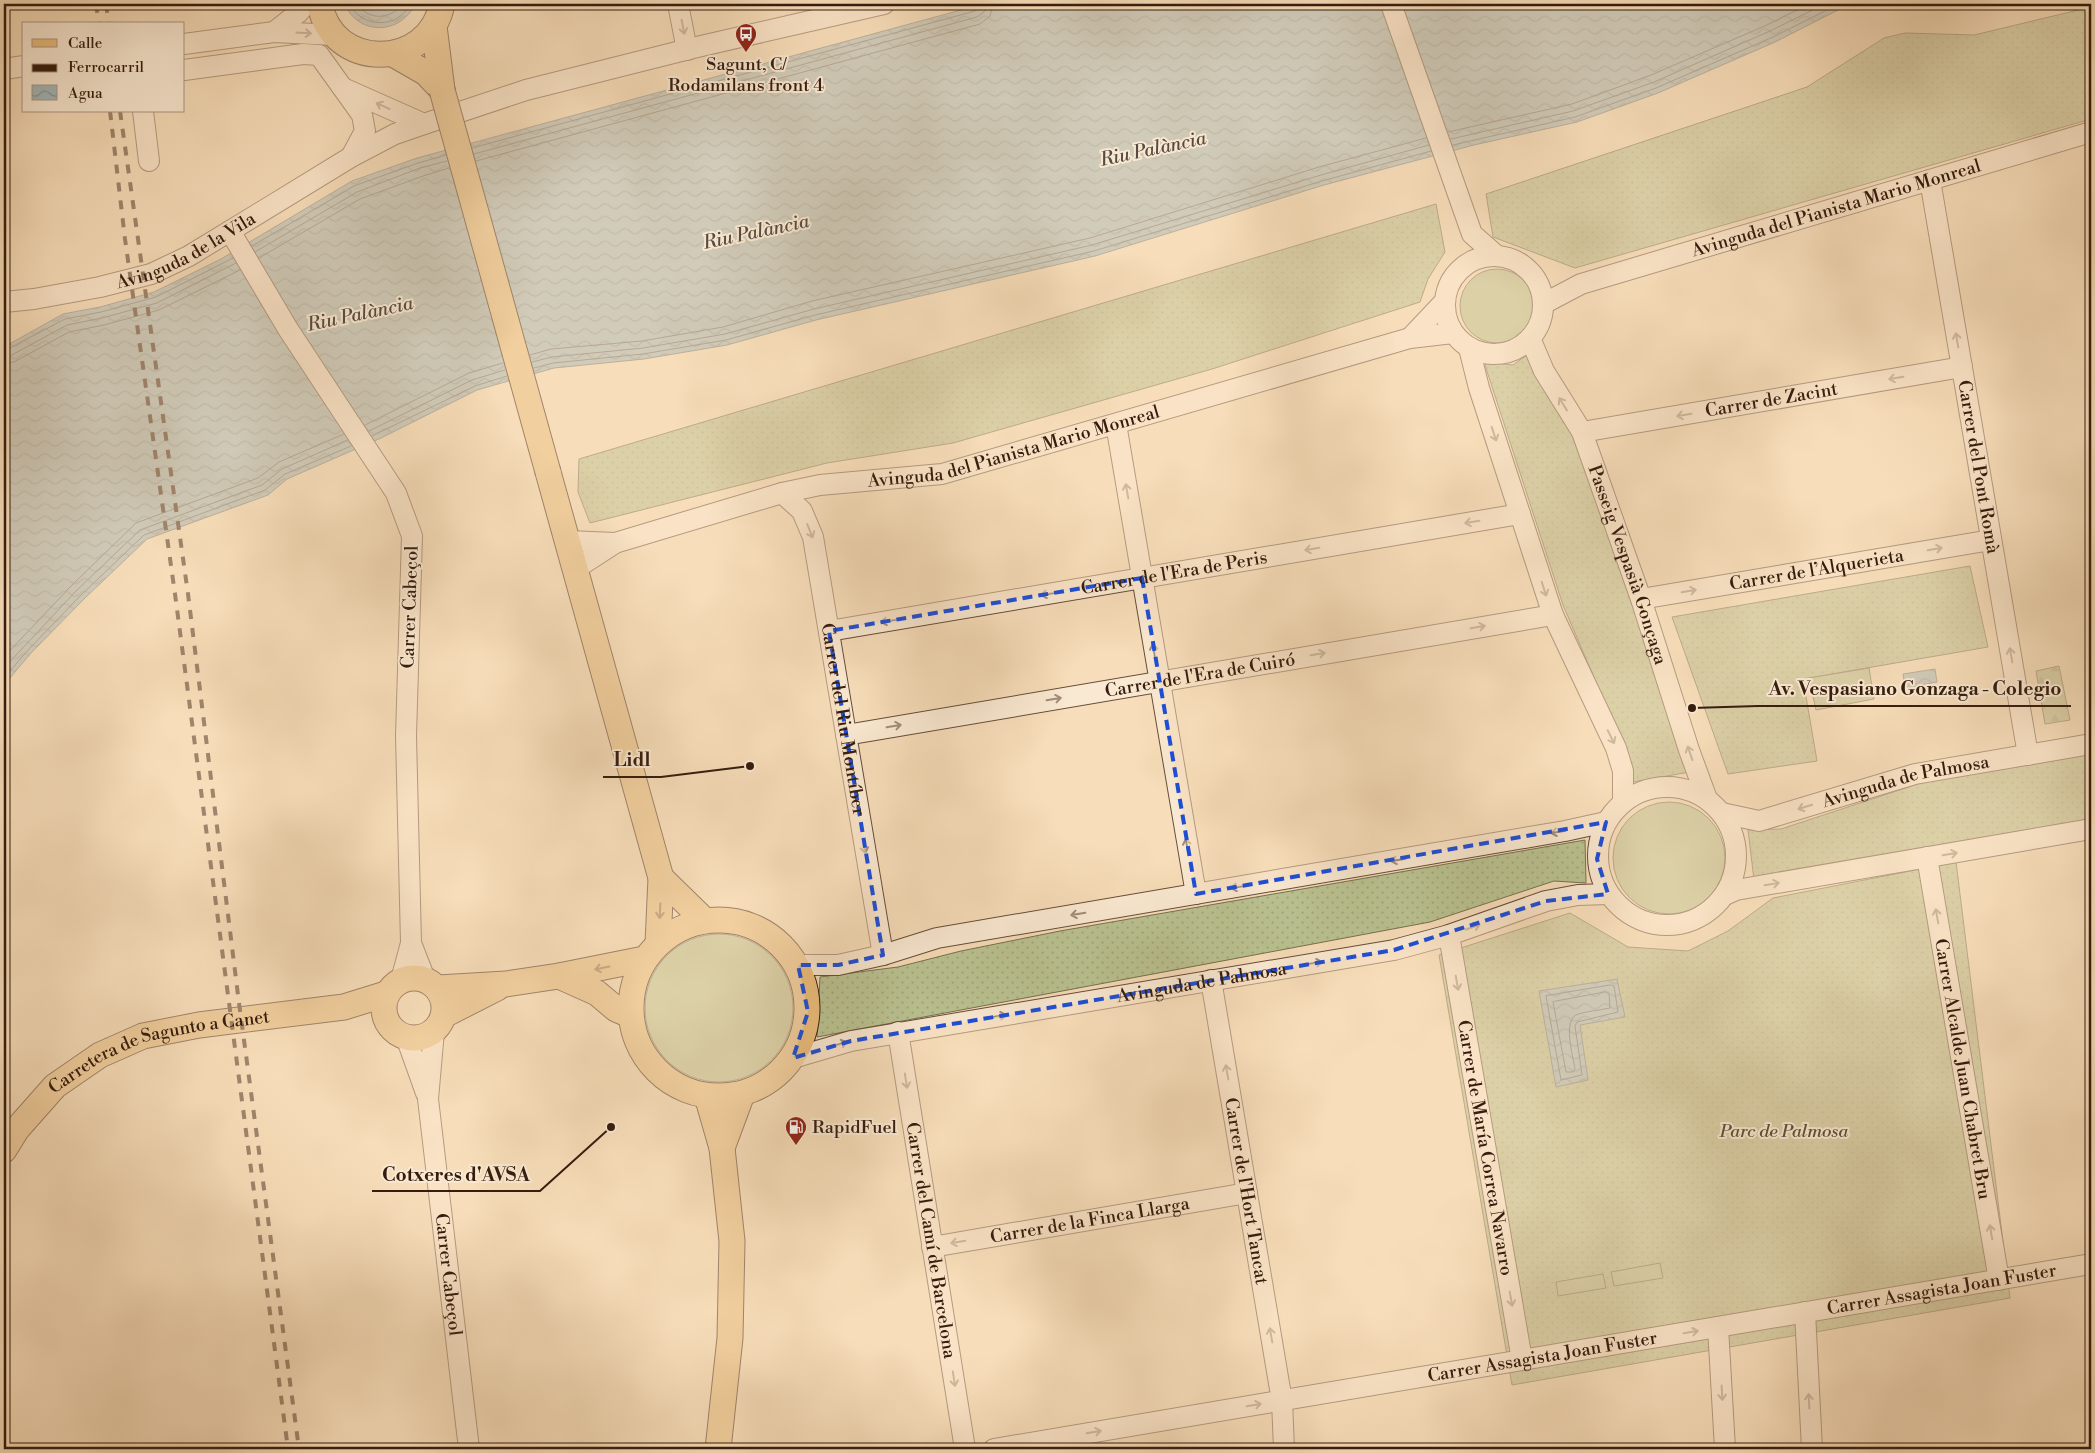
<svg xmlns="http://www.w3.org/2000/svg" width="2095" height="1453" font-family="'Libre Bodoni',serif">
<style>
.grass{fill:url(#grass-dots);stroke:#786f50}
.forest{fill:url(#forest-firs);stroke:#786f50}
.garden{fill:#bac291;stroke:#786f50}
.water{fill:url(#water-waves);stroke:#777a76}
.lines{fill:none;stroke-linecap:round;stroke-linejoin:round}
.shore{stroke:#6c6a64;stroke-width:1}
.minor-casing{stroke:#664c39;stroke-width:22}
.major-casing{stroke:#351c0e;stroke-width:27}
.minor{stroke:#fae9d2;stroke-width:20}
.major{stroke:#ecbe7c;stroke-width:25}
.rail{stroke:#351c0e;stroke-width:4;stroke-dasharray:9 9;stroke-linecap:butt}
.major-bridge-casing{stroke:#351c0e;stroke-width:27;stroke-linecap:butt}
.major-bridge{stroke:#ecbe7c;stroke-width:25}
.oneway{stroke:#a18d7a}
.oneway2{stroke:#906d45}
.marked{fill:none;stroke:#1d4ed8;stroke-width:4;stroke-dasharray:10 6;stroke-linejoin:round}
.labels{text-anchor:middle;dominant-baseline:central;stroke-width:4;stroke-linejoin:round;paint-order:stroke}
.poi-label{font-size:18px;fill:#351c0e;stroke:#fae9d2}
.street-label{font-size:18px;fill:#351c0e;stroke:#fae9d2}
.park-label{font-size:18px;font-style:italic;fill:#5d4e35;stroke:#fae9d2}
.water-label{font-size:19px;font-style:italic;fill:#564b42;stroke:#fae9d2}
.leader{fill:none;stroke:#351c0e;stroke-width:2}
.callout-dot{fill:#351c0e;stroke:#fae9d2;stroke-width:2}
.callout-label{font-size:19px;text-anchor:middle;font-weight:bold;fill:#351c0e;stroke:#fae9d2;stroke-width:4;stroke-linejoin:round;paint-order:stroke}
</style>
<defs>
<pattern id="grass-dots" width="8" height="8" patternUnits="userSpaceOnUse" patternTransform="scale(1.25)"><rect width="8" height="8" fill="#bac291"/><path d="M2 2h.1M6 6h.1" fill="none" stroke="#a0a67c" stroke-width="1.8" stroke-linecap="round"/></pattern>
<pattern id="forest-firs" width="22" height="20" patternUnits="userSpaceOnUse" patternTransform="scale(1.25)"><rect width="22" height="20" fill="#bac291"/><path d="M5 1l3.5 6h-7zM16 11l3.5 6h-7z" fill="#a0a67c"/></pattern>
<pattern id="water-waves" width="16" height="10" patternUnits="userSpaceOnUse" patternTransform="scale(1.25)"><rect width="16" height="10" fill="#a3b8bb"/><path d="M0 5q4-4 8 0t8 0" fill="none" stroke="#869596"/></pattern>
</defs>
<rect width="100%" height="100%" fill="#f7ddb9"/>
<filter id="stains"><feTurbulence type="fractalNoise" baseFrequency=".004" numOctaves="4"/><feColorMatrix values="0 0 0 0 .2 0 0 0 0 .09 0 0 0 0 .02 0 0 0 .5 -.17"/></filter>
<radialGradient id="worn" r=".72"><stop offset=".6" stop-color="#630" stop-opacity="0"/><stop offset="1" stop-color="#630" stop-opacity=".3"/></radialGradient>
<path class="grass" d="M2091,7V119L1575,268L1493,237L1486,194L1807,87L1884,38L1905,33L1974,35Z
M1436,204L1445,252L1428,279L1420,302L1212,369L953,443L827,463L590,523L578,492L579,459Z
M1527,355L1575,437L1690,772L1632,782L1626,752L1563,605L1484,362L1513,365Z
M1970,566L1988,647L1803,679L1817,761L1728,774L1672,617Z
M2091,752V819L1754,880L1748,830L1781,829L1933,779Z
M1585,840L1586,883L1554,881L1430,922L817,1037L820,977L898,967L961,951L1060,931Z
M1956,862L2010,1298L1512,1385L1439,955L1570,913L1628,947L1688,951L1728,931L1773,898Z"/>
<path class="forest" d="M2059,666L2070,720L2045,724L2036,671Z"/>
<path class="garden" d="M1460 306a37 37 0 1 1 74 0a37 37 0 1 1-74 0Z
M1869,668L1874,699L1816,710L1809,678Z
M1613 858a56 56 0 1 1 112 0a56 56 0 1 1-112 0Z
M645 1008a74 74 0 1 1 148 0a74 74 0 1 1-148 0Z
M1660,1263L1663,1278L1614,1286L1611,1272Z
M1603,1274L1606,1288L1558,1296L1556,1282Z"/>
<path class="water" d="M345,4H415C401,35 358,36 345,4Z
M983,4H1850L1775,42L1658,93L1577,122L1474,145L1324,185L1095,256L816,320L727,345L644,359L554,368L477,390L381,438L287,479L268,495L147,539L84,599L31,653L4,685V347L63,314L100,307L154,292L221,259L352,181L417,158Z
M1935,669L1937,682L1905,688L1903,674Z
M1617,979L1625,1017L1580,1025L1588,1080L1556,1087L1539,991Z"/>
<g class="lines">
<path class="shore" d="M350,4C361,29 399,29 410,4
M357,4C369,21 390,20 403,4
M1448,132L1572,104L1651,75L1767,25L1809,4
M1451,139L1573,111L1654,82L1770,31L1825,4
M1453,145L1575,117L1656,88L1773,37L1839,4
M472,148L975,11L979,8L980,4
M474,154L977,17L984,12L986,4
M476,161L980,24L990,16L993,4
M252,246L354,186L418,163L446,155
M255,252L357,192L420,168L447,161
M259,258L360,199L423,176L449,168
M4,351L65,319L101,312L156,297L233,258
M530,355L551,349L642,341L723,327L812,301L1090,238L1319,167L1426,138
M4,357L10,356L67,325L102,318L157,303L236,263
M532,362L552,357L643,348L725,334L814,309L1092,245L1321,175L1429,145
M4,364L14,362L69,332L104,325L159,310L240,270
M534,368L553,363L643,354L726,340L815,315L1094,251L1322,181L1431,151
M365,425L469,373L503,363
M369,431L472,380L505,370
M372,436L475,386L507,376
M4,657L71,586L136,523L258,478L279,462L344,434
M4,668L76,591L140,530L262,485L282,469L348,440
M4,678L28,650L80,596L144,535L265,490L285,474L351,446
M1611,985L1614,986L1618,1012L1577,1022L1575,1026L1582,1075L1561,1080L1546,996Z
M1606,992L1609,994L1610,1008C1600,1010 1589,1011 1578,1014C1562,1019 1573,1056 1575,1069L1573,1072H1566L1553,1002Z"/>
<g class="minor-casing">
<g id="minor">
<path d="M678,4L687,50"/>
<path d="M1391,4L1472,234L1497,256"/>
<path d="M274,32L298,13L306,4"/>
<path d="M184,44L274,32L335,35"/>
<path d="M4,69L24,66"/>
<path d="M184,70L303,54L319,55L362,115L365,131L351,157"/>
<path d="M343,88L424,124"/>
<path d="M143,111L149,161"/>
<path id="s1" d="M1930,180L2028,755"/>
<path d="M230,231L288,329L396,493L412,536L406,736L411,943L401,980"/>
<circle cx="1494" cy="305" r="49"/>
<path id="s2" d="M4,302L34,299L100,287L151,274L189,256L351,157L395,134L424,124L526,90L697,47L884,4"/>
<path id="s3" d="M1543,304L1581,284L2091,132"/>
<path d="M1410,338L1444,302"/>
<path id="s4" d="M1530,338L1544,371L1582,432L1641,599L1689,750L1707,799"/>
<path d="M1469,348L1479,388L1553,615L1616,748L1623,771V802"/>
<path d="M1116,424L1196,894"/>
<path id="s5" d="M1582,432L1962,367"/>
<path id="s6" d="M782,493L802,511L813,537L883,955"/>
<path d="M567,541L615,543"/>
<path id="s7" d="M575,569L615,543L782,493L820,485L942,474L1410,338L1453,333"/>
<path id="s8" d="M1641,599L1991,540"/>
<path id="s9" d="M829,631L1520,514"/>
<path id="s10" d="M846,735L1553,615"/>
<circle cx="1667" cy="856" r="69"/>
<path id="s11" d="M1722,813L1759,821L1915,774L2091,744"/>
<path id="s12" d="M1927,857L1999,1280"/>
<path d="M1725,895L1736,890L2091,829"/>
<path id="s13" d="M1449,935L1522,1360"/>
<path d="M411,943L425,979"/>
<path d="M798,965H838L883,955L937,938L1565,831L1606,822"/>
<path id="s14" d="M1211,980L1282,1401L1284,1449"/>
<path id="s15" d="M434,1031L428,1099L469,1449"/>
<path id="s16" d="M898,1032L965,1449"/>
<path d="M406,1037L426,1093"/>
<path id="s17" d="M793,1058L851,1041L1394,950L1449,935L1546,901L1578,895L1608,894"/>
<path id="s18" d="M932,1247L1247,1193"/>
<path d="M1805,1312L1812,1449"/>
<path d="M1718,1327L1725,1449"/>
<path id="s19" d="M994,1449L2091,1264"/>
</g>
</g>
<g class="major-casing">
<g id="major">
<path d="M320,4C331,71 429,71 442,4"/>
<path d="M434,26L442,90"/>
<path d="M393,54L426,73L442,90"/>
<path d="M548,472L661,878L658,943"/>
<path d="M661,878L704,920"/>
<circle cx="719" cy="1008" r="88"/>
<path d="M559,976L597,993L616,1009L630,1015"/>
<circle cx="414" cy="1008" r="30"/>
<path d="M438,988L506,984L559,976L644,959"/>
<path d="M444,1015L497,988"/>
<path d="M707,1096L722,1148L732,1241L730,1338L718,1449"/>
<path d="M722,1148L742,1094"/>
<path id="s20" d="M4,1150L17,1129L55,1086L100,1055L143,1036L199,1025L344,1007L386,994"/>
</g>
</g>
<use href="#minor" class="minor"/>
<use href="#major" class="major"/>
<path class="rail" d="M96,4L99,24
M106,4L109,24
M110,111L125,239L175,594L288,1449
M120,111L188,594L239,1003L299,1449"/>
<g class="major-bridge-casing">
<path id="major-bridge" d="M442,90L548,472"/>
</g>
<use href="#major-bridge" class="major-bridge"/>
</g>
<defs><path id="oneway-shaft" d="M-6 0H5M1.5-3L5.5 0L1.5 3" fill="none" stroke-width="1.6" stroke-linecap="round" stroke-linejoin="round" transform="scale(1.25)"/></defs>
<g class="oneway">
<use href="#oneway-shaft" transform="translate(683 27) rotate(79)"/>
<use href="#oneway-shaft" transform="translate(304 33) rotate(3)"/>
<use href="#oneway-shaft" transform="translate(383 106) rotate(-156)"/>
<use href="#oneway-shaft" transform="translate(1957 340) rotate(-100)"/>
<use href="#oneway-shaft" transform="translate(1896 378) rotate(170)"/>
<use href="#oneway-shaft" transform="translate(1563 404) rotate(-122)"/>
<use href="#oneway-shaft" transform="translate(1684 415) rotate(170)"/>
<use href="#oneway-shaft" transform="translate(1494 434) rotate(72)"/>
<use href="#oneway-shaft" transform="translate(1127 491) rotate(-100)"/>
<use href="#oneway-shaft" transform="translate(1472 522) rotate(170)"/>
<use href="#oneway-shaft" transform="translate(810 531) rotate(68)"/>
<use href="#oneway-shaft" transform="translate(1312 549) rotate(170)"/>
<use href="#oneway-shaft" transform="translate(1935 549) rotate(-10)"/>
<use href="#oneway-shaft" transform="translate(1544 589) rotate(72)"/>
<use href="#oneway-shaft" transform="translate(1689 591) rotate(-10)"/>
<use href="#oneway-shaft" transform="translate(1048 594) rotate(170)"/>
<use href="#oneway-shaft" transform="translate(888 621) rotate(170)"/>
<use href="#oneway-shaft" transform="translate(1478 627) rotate(-10)"/>
<use href="#oneway-shaft" transform="translate(1154 651) rotate(-100)"/>
<use href="#oneway-shaft" transform="translate(1318 654) rotate(-10)"/>
<use href="#oneway-shaft" transform="translate(2011 655) rotate(-100)"/>
<use href="#oneway-shaft" transform="translate(1054 699) rotate(-10)"/>
<use href="#oneway-shaft" transform="translate(894 726) rotate(-10)"/>
<use href="#oneway-shaft" transform="translate(1611 737) rotate(64)"/>
<use href="#oneway-shaft" transform="translate(1690 753) rotate(-109)"/>
<use href="#oneway-shaft" transform="translate(1805 807) rotate(163)"/>
<use href="#oneway-shaft" transform="translate(1558 832) rotate(171)"/>
<use href="#oneway-shaft" transform="translate(864 846) rotate(80)"/>
<use href="#oneway-shaft" transform="translate(1187 846) rotate(-100)"/>
<use href="#oneway-shaft" transform="translate(1950 854) rotate(-10)"/>
<use href="#oneway-shaft" transform="translate(1398 860) rotate(170)"/>
<use href="#oneway-shaft" transform="translate(1772 884) rotate(-10)"/>
<use href="#oneway-shaft" transform="translate(1238 887) rotate(170)"/>
<use href="#oneway-shaft" transform="translate(1078 914) rotate(170)"/>
<use href="#oneway-shaft" transform="translate(1937 916) rotate(-100)"/>
<use href="#oneway-shaft" transform="translate(1473 927) rotate(-19)"/>
<use href="#oneway-shaft" transform="translate(1315 963) rotate(-9)"/>
<use href="#oneway-shaft" transform="translate(1457 983) rotate(80)"/>
<use href="#oneway-shaft" transform="translate(999 1016) rotate(-9)"/>
<use href="#oneway-shaft" transform="translate(840 1044) rotate(-17)"/>
<use href="#oneway-shaft" transform="translate(1227 1072) rotate(-100)"/>
<use href="#oneway-shaft" transform="translate(906 1081) rotate(81)"/>
<use href="#oneway-shaft" transform="translate(1991 1232) rotate(-100)"/>
<use href="#oneway-shaft" transform="translate(958 1242) rotate(170)"/>
<use href="#oneway-shaft" transform="translate(1511 1299) rotate(80)"/>
<use href="#oneway-shaft" transform="translate(1691 1332) rotate(-9)"/>
<use href="#oneway-shaft" transform="translate(1271 1335) rotate(-100)"/>
<use href="#oneway-shaft" transform="translate(954 1379) rotate(81)"/>
<use href="#oneway-shaft" transform="translate(1722 1393) rotate(87)"/>
<use href="#oneway-shaft" transform="translate(1809 1401) rotate(-93)"/>
<use href="#oneway-shaft" transform="translate(1254 1405) rotate(-10)"/>
<use href="#oneway-shaft" transform="translate(1094 1432) rotate(-10)"/>
</g>
<g class="oneway2">
<use href="#oneway-shaft" transform="translate(660 911) rotate(93)"/>
<use href="#oneway-shaft" transform="translate(602 968) rotate(169)"/>
</g>
<path d="M0 0H2095V1453H0ZM1142,578L1196,894L1606,822L1597,859L1608,894L1546,901L1394,950L851,1041L793,1058L808,1012L798,965H838L883,955L829,631Z" fill="#f7ddb9" fill-opacity=".55" fill-rule="evenodd"/>
<path class="marked" d="M1142,578L1196,894L1606,822L1597,859L1608,894L1546,901L1394,950L851,1041L793,1058L808,1012L798,965H838L883,955L829,631Z"/>
<defs>
<g id="bus-pin" transform="scale(1.125)"><path d="M0 17L-7.5 6A9.5 9.5 0 1 1 7.5 6Z" fill="#8f2418" stroke="#fae9d2"/><path d="M-5-6H5V4H4V6H2V4H-2V6H-4V4H-5ZM-3.5-4V0h7V-4ZM-3.5 1.2v1.5H-2V1.2ZM2 1.2v1.5H3.5V1.2Z" fill="#fff"/></g>
<g id="fuel-pin" transform="scale(1.125)"><path d="M0 17L-7.5 6A9.5 9.5 0 1 1 7.5 6Z" fill="#8f2418" stroke="#fae9d2"/><path d="M-5.5-6h7V0h2V4h1.3V-2.5L3-4.5l.8-.8L6-3V5H2.5V1h-1V6h-7ZM-4.2-4.7v3.2H.2V-4.7Z" fill="#fff"/></g>
</defs>
<g fill-rule="evenodd">
<use href="#bus-pin" x="746" y="34"/>
<use href="#fuel-pin" x="796" y="1127"/>
</g>
<g class="labels">
<g class="poi-label">
<text x="746" y="64">Sagunt, C/<tspan x="746" dy="21">Rodamilans front 4</tspan></text>
<text x="812" y="1127" text-anchor="start">RapidFuel</text>
</g>
<g class="street-label">
<text stroke="none"><textPath href="#s3" startOffset="309">Avinguda del Pianista Mario Monreal</textPath></text>
<text stroke="none"><textPath href="#s2" startOffset="191">Avinguda de la Vila</textPath></text>
<text stroke="none"><textPath href="#s5" startOffset="192">Carrer de Zacint</textPath></text>
<text stroke="none"><textPath href="#s7" startOffset="459">Avinguda del Pianista Mario Monreal</textPath></text>
<text stroke="none"><textPath href="#s1" startOffset="291">Carrer del Pont Romà</textPath></text>
<text stroke="none"><textPath href="#s4" startOffset="248">Passeig Vespasià Gonçaga</textPath></text>
<text stroke="none"><textPath href="#s8" startOffset="178">Carrer de l’Alquerieta</textPath></text>
<text stroke="none"><textPath href="#s9" startOffset="350">Carrer de l'Era de Peris</textPath></text>
<text transform="translate(410 607) rotate(-88)">Carrer Cabeçol</text>
<text stroke="none"><textPath href="#s10" startOffset="359">Carrer de l'Era de Cuiró</textPath></text>
<text stroke="none"><textPath href="#s6" startOffset="240">Carrer del Riu Montíber</textPath></text>
<text stroke="none"><textPath href="#s11" startOffset="190">Avinguda de Palmosa</textPath></text>
<text stroke="none"><textPath href="#s17" startOffset="416">Avinguda de Palmosa</textPath></text>
<text stroke="none"><textPath href="#s20" startOffset="194">Carretera de Sagunto a Canet</textPath></text>
<text stroke="none"><textPath href="#s12" startOffset="215">Carrer Alcalde Juan Chabret Bru</textPath></text>
<text stroke="none"><textPath href="#s13" startOffset="216">Carrer de María Correa Navarro</textPath></text>
<text stroke="none"><textPath href="#s14" startOffset="214">Carrer de l'Hort Tancat</textPath></text>
<text stroke="none"><textPath href="#s18" startOffset="160">Carrer de la Finca Llarga</textPath></text>
<text stroke="none"><textPath href="#s16" startOffset="211">Carrer del Camí de Barcelona</textPath></text>
<text stroke="none"><textPath href="#s15" startOffset="245">Carrer Cabeçol</textPath></text>
<text stroke="none"><textPath href="#s19" startOffset="961">Carrer Assagista Joan Fuster</textPath></text>
<text stroke="none"><textPath href="#s19" startOffset="556">Carrer Assagista Joan Fuster</textPath></text>
</g>
<g class="park-label">
<text x="1784" y="1131">Parc de Palmosa</text>
</g>
<g class="water-label">
<text transform="translate(1153 149) rotate(-12)">Riu Palància</text>
<text transform="translate(756 232) rotate(-12)">Riu Palància</text>
<text transform="translate(360 314) rotate(-12)">Riu Palància</text>
</g>
</g>
<path class="leader" d="M1692 708L1758 706H2071M750 766L661 777H603M611 1127L540 1191H372"/>
<g class="callout-dot">
<circle cx="1692" cy="708" r="5"/>
<circle cx="750" cy="766" r="5"/>
<circle cx="611" cy="1127" r="5"/>
</g>
<g class="callout-label">
<text x="1915" y="695">Av. Vespasiano Gonzaga - Colegio</text>
<text x="632" y="766">Lidl</text>
<text x="456" y="1181">Cotxeres d'AVSA</text>
</g>
<rect width="2095" height="1453" fill="none" stroke="#f7ddb9" stroke-width="20"/>
<rect x="5" y="5" width="2085" height="1443" fill="none" stroke="#351c0e" stroke-width="2.5"/>
<rect x="10" y="10" width="2075" height="1433" fill="none" stroke="#351c0e"/>
<rect x="22" y="22" width="162" height="90" fill="#fae9d2" stroke="#ab9784"/>
<rect x="32" y="39" width="25" height="8" fill="#ecbe7c" stroke="#ab9784"/>
<text x="68" y="48" font-size="15" fill="#351c0e">Calle</text>
<rect x="32" y="64" width="25" height="8" fill="#351c0e" stroke="#ab9784"/>
<text x="68" y="72" font-size="15" fill="#351c0e">Ferrocarril</text>
<rect x="32" y="85" width="25" height="15" fill="url(#water-waves)" stroke="#ab9784"/>
<text x="68" y="98" font-size="15" fill="#351c0e">Agua</text>
<rect width="100%" height="100%" filter="url(#stains)"/>
<rect width="100%" height="100%" fill="url(#worn)"/>
</svg>
